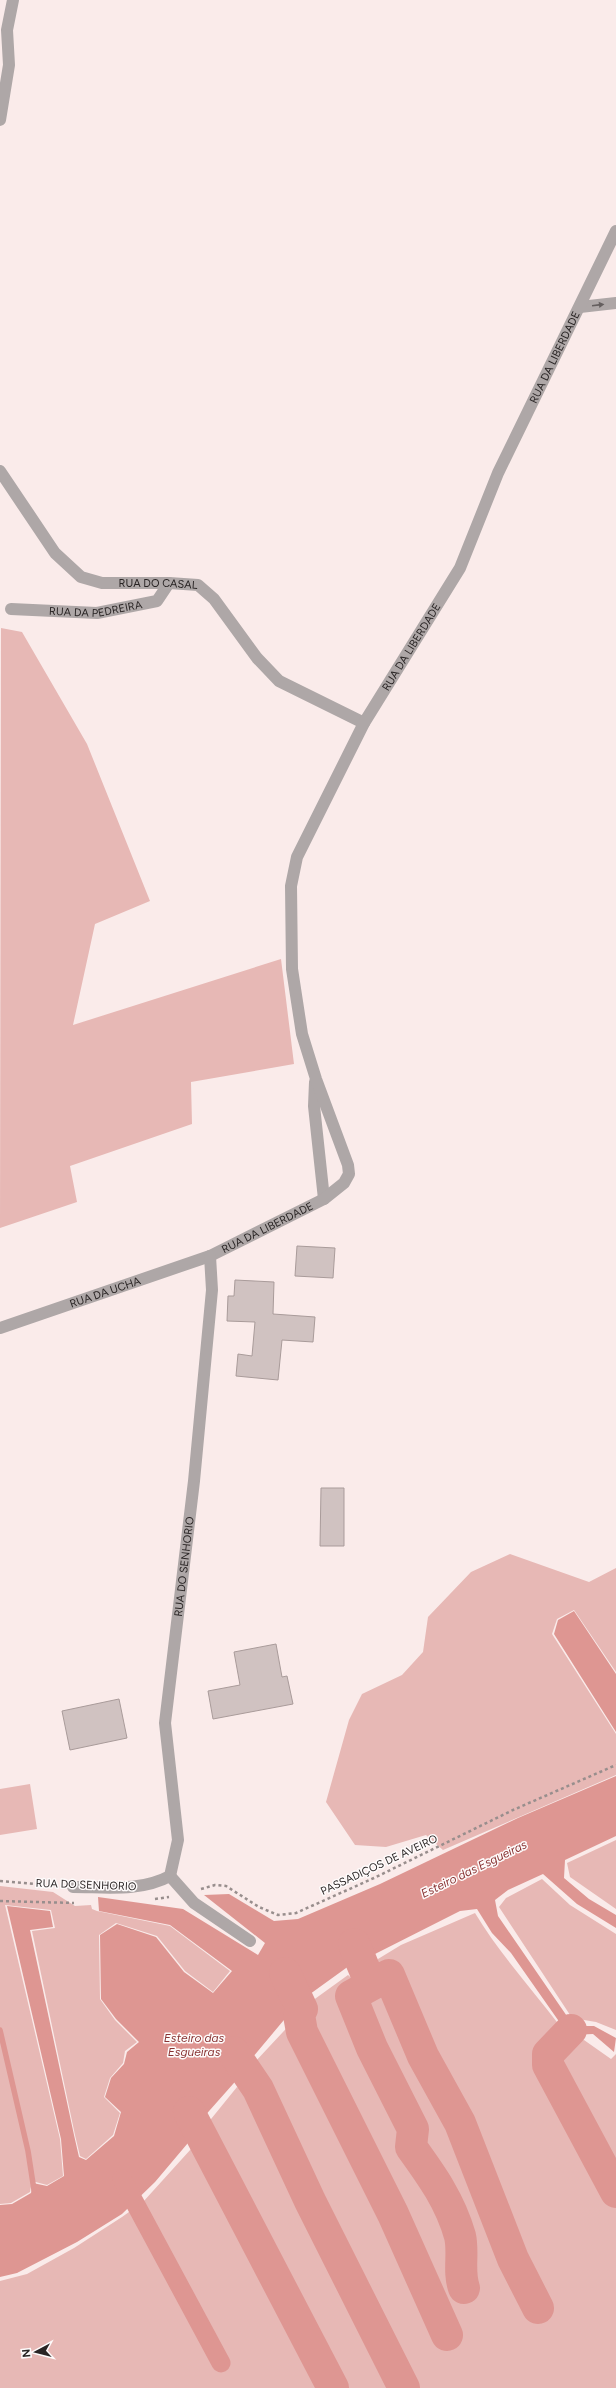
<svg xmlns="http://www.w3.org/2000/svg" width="616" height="2388" font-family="Figtree,sans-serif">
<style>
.green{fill:#e7b8b5}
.water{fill:#de9692}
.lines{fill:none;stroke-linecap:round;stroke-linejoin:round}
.stream{stroke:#de9692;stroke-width:5.5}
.canal{stroke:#de9692;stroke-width:19}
.river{stroke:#de9692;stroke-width:32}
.building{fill:#d0c2c1;stroke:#a99b9a}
.path{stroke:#988e8d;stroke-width:2.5;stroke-dasharray:3 3;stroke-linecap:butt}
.minor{stroke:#aea7a7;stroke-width:12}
.oneway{fill:#655f5f}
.labels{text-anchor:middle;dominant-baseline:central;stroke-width:3;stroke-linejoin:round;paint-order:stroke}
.street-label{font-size:11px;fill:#292424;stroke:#fefbfb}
.water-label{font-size:12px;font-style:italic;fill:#893333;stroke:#fefbfb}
</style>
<rect width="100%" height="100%" fill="#faebea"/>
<path class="green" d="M1,628L22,632L87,744L150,901L95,924L73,1025L281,959L294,1064L191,1082L192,1124L70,1166L77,1202L0,1228Z
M510,1554L589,1582L616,1568V1672L574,1610L557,1619L552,1634L616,1734V1775L443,1850L426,1835L386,1847L355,1845L326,1802L349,1720L362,1694L402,1675L423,1652L428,1617L471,1572Z
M30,1784L37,1829L0,1835V1789Z
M616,1840V1909L570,1877L567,1863Z
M542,1879L570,1905L616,1934V2030L596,2022L572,2018L499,1907L506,1898Z
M0,1886L53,1892L75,1906L91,1905L92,1909L97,1911L170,1926L230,1971L213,1992L185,1971L157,1936L116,1923L99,1935L100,1999L115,2020L137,2042L125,2051L123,2063L110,2078L104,2097L120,2113L113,2135L86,2159L80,2156L75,2135L32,1931L55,1928L51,1910L5,1905L60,2139L63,2176L47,2185L32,2181L30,2192L11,2203L0,2204Z
M475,1913C499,1953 532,1989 560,2026L548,2043L539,2064L545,2078L568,2043L584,2040L611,2059L616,2054V2388H0V2281L27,2274L74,2248L122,2217L143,2202L191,2149L202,2159L214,2149L207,2124L237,2087L253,2095L261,2088L253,2064L312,2001L348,1975L356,1982L373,1990L378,1959L401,1945Z"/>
<path class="water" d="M574,1611L616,1674V1732L554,1634L558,1620Z
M616,1776V1836L565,1860L564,1878L589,1899L616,1915V1928L577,1904L543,1874L508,1890L495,1900L498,1916L571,2022L577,2026H594L616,2038L614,2052L593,2034L571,2035L555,2051L545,2072L544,2053L565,2030L511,1953L492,1933L477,1909L460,1911L375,1954L371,1985L363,1978L353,1963L299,2002L247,2064L258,2089L241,2075L202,2119L209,2151L193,2137L155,2182L122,2214L77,2242L17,2273L0,2277V2205L12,2204L31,2193L33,2183L47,2186L64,2176L61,2139L7,1906L50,1911L53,1927L30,1930L74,2135L79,2157L86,2160L114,2136L121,2112L105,2097L111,2078L124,2064L127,2052L139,2042L116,2019L101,1999L100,1935L117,1924L156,1937L184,1972L213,1993L232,1971L170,1925L99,1911L98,1897L183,1909L258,1955L265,1943L204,1895L229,1894L274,1921L298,1919L380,1884L518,1818Z"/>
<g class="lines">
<path class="stream" d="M0,2030L28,2151L34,2190"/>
<path class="canal" d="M122,2179L221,2363"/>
<path class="river" d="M354,1944L371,1985L351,1996L372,2048L413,2129L411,2147C432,2176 450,2201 460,2236C464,2253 458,2271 464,2288
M285,1973L302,2009L299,2015L302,2032L393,2214L447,2335
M371,1985L389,1975L423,2056L460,2123L513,2259L538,2308
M571,2030L548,2054V2065L616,2192
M233,2052L258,2089L310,2201L404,2388
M189,2112L333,2388"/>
</g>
<path class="building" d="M297,1246L335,1248L333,1278L295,1276Z
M235,1280L274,1282L273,1314L315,1317L313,1342L282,1340L278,1380L236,1376L238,1354L252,1356L255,1322L227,1321L228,1296H234Z
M321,1488H344V1546H320Z
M276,1644L282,1677L287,1676L293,1704L213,1719L208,1691L240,1685L234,1652Z
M119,1699L127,1738L70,1750L62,1711Z"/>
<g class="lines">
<path class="path" d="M0,1881L59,1886
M201,1889L215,1885L226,1886L259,1907L278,1915L296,1913L374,1878L513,1810L616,1765
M155,1899L169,1897
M0,1901L74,1903"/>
<g class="minor">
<path d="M0,120L9,65L7,30L13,0"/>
<path d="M580,307L616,303"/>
<path id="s1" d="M0,471L55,553L81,577L102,583H169L198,585L214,599L257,658L279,681L364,723"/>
<path id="s2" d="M11,609L97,613L157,601L169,583"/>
<path d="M315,1082L314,1106L324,1199"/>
<path id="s3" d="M0,1328L210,1256L324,1199L344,1183L349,1174L348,1165L316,1079L302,1034L292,969L291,886L297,857L364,723L460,568L498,473L616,231"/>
<path d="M170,1876L194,1903L250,1941"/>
<path id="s4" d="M73,1887C106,1887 140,1892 170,1876L178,1840L165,1723L194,1481L212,1290L210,1256"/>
</g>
</g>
<defs><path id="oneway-solid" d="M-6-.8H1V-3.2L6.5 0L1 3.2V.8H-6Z"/></defs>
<use class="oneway" href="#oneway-solid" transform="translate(598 305) rotate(-7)"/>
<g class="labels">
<g class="street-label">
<text stroke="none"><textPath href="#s3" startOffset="1275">RUA DA LIBERDADE</textPath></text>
<text stroke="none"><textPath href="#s1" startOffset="212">RUA DO CASAL</textPath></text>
<text stroke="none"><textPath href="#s2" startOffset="85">RUA DA PEDREIRA</textPath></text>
<text stroke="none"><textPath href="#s3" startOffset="951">RUA DA LIBERDADE</textPath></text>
<text stroke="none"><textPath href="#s3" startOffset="286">RUA DA LIBERDADE</textPath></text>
<text stroke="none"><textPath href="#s3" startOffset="111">RUA DA UCHA</textPath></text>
<text stroke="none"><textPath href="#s4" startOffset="411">RUA DO SENHORIO</textPath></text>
<text transform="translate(379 1865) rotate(-25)">PASSADIÇOS DE AVEIRO</text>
<text transform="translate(86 1885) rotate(2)">RUA DO SENHORIO</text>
</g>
<g class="water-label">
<text transform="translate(474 1869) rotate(-26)">Esteiro das Esgueiras</text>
<text x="194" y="2038">Esteiro das<tspan x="194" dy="14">Esgueiras</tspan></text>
</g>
</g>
<g transform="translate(36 2352) rotate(263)" stroke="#fefbfb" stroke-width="3" paint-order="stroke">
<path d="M0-3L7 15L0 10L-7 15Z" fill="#292424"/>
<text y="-6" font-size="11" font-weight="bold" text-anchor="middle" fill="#292424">N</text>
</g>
</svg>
